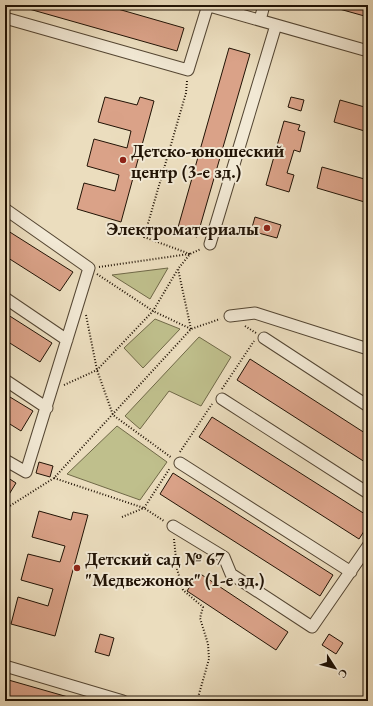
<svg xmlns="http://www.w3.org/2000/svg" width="373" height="706" font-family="'EB Garamond',serif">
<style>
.green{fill:#bfbf8c;stroke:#706948}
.building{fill:#daa288;stroke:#211305}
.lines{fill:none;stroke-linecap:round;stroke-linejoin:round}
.minor-casing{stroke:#544633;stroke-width:13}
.path{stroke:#211305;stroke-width:2;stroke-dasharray:1 2;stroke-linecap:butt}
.minor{stroke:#f2e9d5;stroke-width:11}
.poi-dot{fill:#8f2418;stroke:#f2e9d5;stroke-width:1.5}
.labels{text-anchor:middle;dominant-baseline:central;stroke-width:4;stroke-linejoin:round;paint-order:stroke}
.poi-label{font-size:18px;font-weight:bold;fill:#211305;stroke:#f2e9d5;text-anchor:start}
</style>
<rect width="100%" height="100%" fill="#ebddbe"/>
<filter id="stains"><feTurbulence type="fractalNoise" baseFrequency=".005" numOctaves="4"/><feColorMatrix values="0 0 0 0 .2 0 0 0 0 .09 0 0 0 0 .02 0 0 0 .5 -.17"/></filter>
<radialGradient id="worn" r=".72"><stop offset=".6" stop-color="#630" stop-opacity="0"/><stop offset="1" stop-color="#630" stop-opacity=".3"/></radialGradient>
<path class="green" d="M168,268L150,299L112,275Z
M155,319L180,329L143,368L124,348Z
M199,337L231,357L201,406L169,391L140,429L125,416Z
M117,426L167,462L140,500L67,474Z"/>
<path class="building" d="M15,5H104L184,28L177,51Z
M325,5H368V17Z
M229,48L250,54L197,237L177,231Z
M105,97L137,105L140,97L154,101L121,222L77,209L84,183L115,191L119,175L87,166L94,139L127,148L131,131L98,122Z
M291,97L304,100L301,111L288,107Z
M340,100L368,108V132L334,122Z
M284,121L300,125L298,130L305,132L300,152L294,150L287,173L294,175L289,192L266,185Z
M322,167L368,180V203L317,188Z
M255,217L281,225L277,238L251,231Z
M5,229L73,272L60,291L5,256Z
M5,313L52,343L40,362L5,340Z
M250,359L368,435V464L237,380Z
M5,394L33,411L21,431L5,421Z
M212,417L368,516V525L359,539L199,437Z
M39,462L53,466L50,477L36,473Z
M173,473L333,575L320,596L160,494Z
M5,476L16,483L5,501Z
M39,511L71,520L73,512L88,515L55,636L11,624L18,597L48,606L53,589L21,580L28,554L60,562L65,546L32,537Z
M199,573L288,632L276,650L187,591Z
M100,634L114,638L109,656L95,652Z
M329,634L343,643L336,654L322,645Z
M5,679L82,701H5Z"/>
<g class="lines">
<g class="minor-casing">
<path id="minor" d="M206,5L368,51
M5,18L188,70L208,5
M260,20L264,5
M5,209L89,268L26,472L5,460
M210,244L276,25
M5,298L67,340
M230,316L255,313L368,349
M264,338L368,406
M5,380L47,408
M222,399L368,493
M180,463L351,572
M173,526L224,557L231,574L312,627L368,546
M5,666L123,701"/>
</g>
<path class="path" d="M187,81L186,93L144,237L190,254
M99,267L189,254
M97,274L153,311L191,329
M86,315L97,370L113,415L172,458
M245,326L256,333
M191,329L178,269L190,254L201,249
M64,385L97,370L153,311L178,269
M222,389L254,341
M180,452L212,404
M54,478L144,508L164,521
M5,509L54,478L191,329L220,319
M122,517L144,508L170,468
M174,539L177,569L183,590L203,607L200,618L208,644L209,659L197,701"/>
<use href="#minor" class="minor"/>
</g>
<g class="poi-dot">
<circle cx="123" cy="160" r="4"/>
<circle cx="267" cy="228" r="4"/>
<circle cx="77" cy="568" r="4"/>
</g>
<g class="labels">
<g class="poi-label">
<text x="131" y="150">Детско-юношеский<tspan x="131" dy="21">центр (3-е зд.)</tspan></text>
<text x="259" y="228" text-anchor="end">Электроматериалы</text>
<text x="85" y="558">Детский сад № 67<tspan x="85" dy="21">"Медвежонок" (1-е зд.)</tspan></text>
</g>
</g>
<rect width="373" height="706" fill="none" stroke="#ebddbe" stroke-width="20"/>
<rect x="6" y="6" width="361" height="694" fill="none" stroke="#211305" stroke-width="2"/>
<rect x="10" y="10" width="353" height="686" fill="none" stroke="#211305"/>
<g transform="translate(335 668) rotate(126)" stroke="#f2e9d5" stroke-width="3" paint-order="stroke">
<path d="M0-3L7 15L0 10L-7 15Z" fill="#211305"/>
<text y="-6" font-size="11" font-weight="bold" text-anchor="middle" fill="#211305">С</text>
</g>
<rect width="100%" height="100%" filter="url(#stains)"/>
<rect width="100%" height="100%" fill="url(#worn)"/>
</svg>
